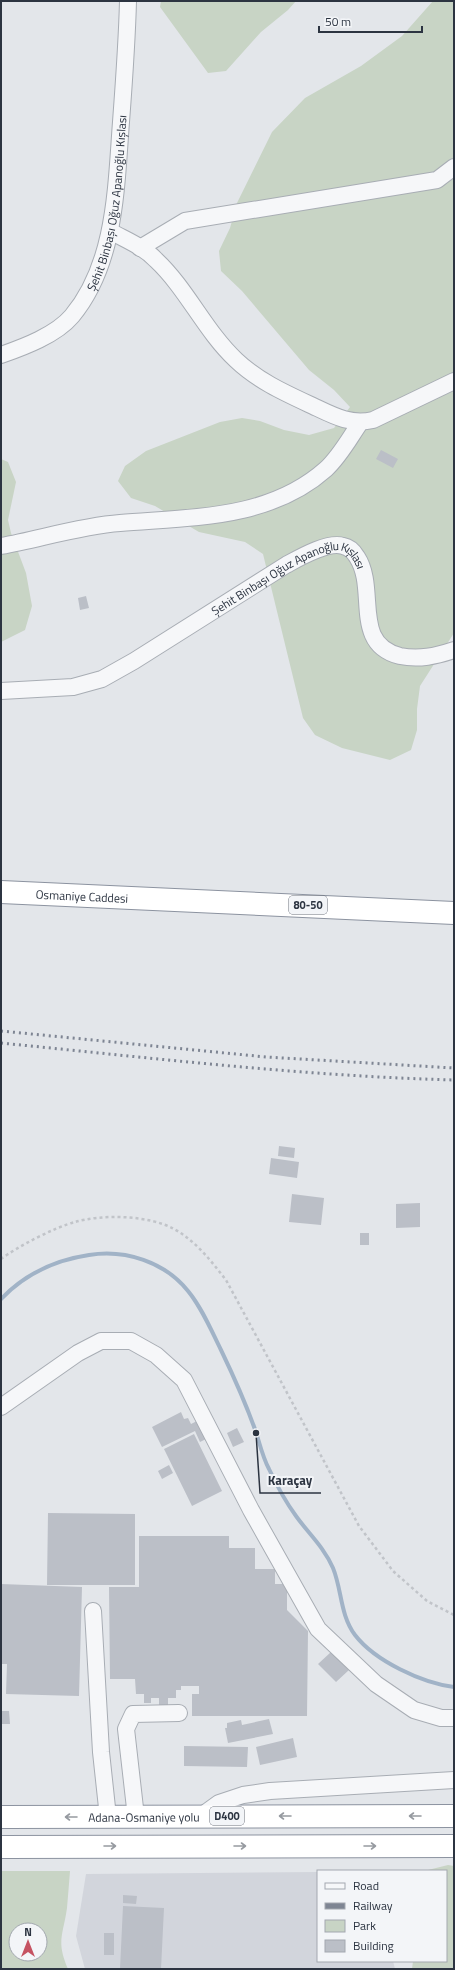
<svg xmlns="http://www.w3.org/2000/svg" width="455" height="1970" font-family="'Titillium Web',sans-serif">
<style>
.built{fill:#d2d5dc}
.green{fill:#c8d4c5;fill-rule:evenodd}
.lines{fill:none;stroke-linecap:round;stroke-linejoin:round}
.stream{stroke:#a1b3c7;stroke-width:4}
.building{fill:#bbbfc7}
.minor-casing{stroke:#a8adb4;stroke-width:18}
.highway-casing{stroke:#8c93a0;stroke-width:24}
.path{stroke:#c1c4c9;stroke-width:2.5;stroke-dasharray:3 3;stroke-linecap:butt}
.minor{stroke:#f6f7f9;stroke-width:16}
.highway{stroke:#fff;stroke-width:22}
.rail{stroke:#7e8593;stroke-width:3;stroke-dasharray:2 4;stroke-linecap:butt}
.oneway{stroke:#969aa0}
.labels{text-anchor:middle;dominant-baseline:central;stroke-width:4;stroke-linejoin:round;paint-order:stroke}
.shield{fill:#f3f5f8;stroke:#686e78;stroke-width:1}
.shield-label{font-size:11px;font-weight:bold;fill:#2c3441}
.street-label{font-size:12px;fill:#2c3441;stroke:#f3f5f8}
.leader{fill:none;stroke:#2c3441;stroke-width:1.5}
.callout-dot{fill:#2c3441;stroke:#f3f5f8;stroke-width:1.5}
.callout-label{font-size:13px;text-anchor:middle;font-weight:bold;fill:#2c3441;stroke:#f3f5f8;stroke-width:4;stroke-linejoin:round;paint-order:stroke}
</style>
<rect width="100%" height="100%" fill="#e3e6ea"/>
<path class="built" d="M318,1872V1961H393L395,1969H85L76,1936L86,1874Z"/>
<path class="green" d="M161,1H296L288,10L261,32L226,71L208,73L160,7Z
M433,1H454V633L420,686L417,709V730L411,750L390,760L342,748L315,735L303,718L263,554L245,542L199,532L155,506L131,498L118,481L125,466L146,451L220,422L242,418L260,421L284,430L309,435L334,428L350,407L334,390L309,370L242,291L221,271L219,251L230,228L237,203L272,132L305,98L361,66L402,36Z
M1,459L8,462L16,482L8,520L11,533L26,573L32,606L25,630L1,642Z
M448,1865L454,1866V1969H412L413,1961H446V1871H424Z
M1,1871H70C69,1884 68,1896 67,1908C63,1936 56,1941 68,1969H1ZM16,1930H40V1954H16Z"/>
<g class="lines">
<path class="stream" d="M1,1299C25,1274 55,1260 89,1255C125,1249 165,1262 188,1291C202,1308 211,1330 221,1350C234,1377 246,1404 256,1432C260,1445 263,1458 269,1469C277,1486 285,1501 296,1516C308,1533 324,1547 333,1568C342,1590 340,1615 355,1635C375,1661 422,1683 454,1687"/>
</g>
<path class="building" d="M381,450L398,459L393,468L376,459Z
M86,596L89,608L80,610L78,598Z
M279,1146L295,1148L294,1158L278,1156Z
M271,1158L299,1162L297,1178L269,1174Z
M292,1194L324,1198L321,1225L289,1222Z
M420,1203V1227L396,1228V1204Z
M360,1233H369V1245H360Z
M181,1412L184,1419L188,1418L191,1424L197,1421L206,1439L200,1442L195,1431L162,1447L152,1427Z
M237,1428L244,1442L233,1447L227,1433Z
M194,1434L222,1491L192,1506L164,1449Z
M169,1465L173,1473L162,1479L158,1471Z
M48,1513L135,1514V1585H47Z
M139,1536H229V1548H255V1569H275V1584H287V1610L308,1631L307,1716H192V1694H199V1686H181V1690H176V1698H168V1705H159V1698H151V1703H144V1694H136L135,1679H110L109,1587H139Z
M1,1584L82,1587L79,1696L6,1694L7,1664H1Z
M331,1652L349,1670L336,1682L318,1664Z
M1,1711H9L10,1724H1Z
M269,1719L273,1734L228,1743L225,1728H227V1723L241,1720L242,1725Z
M293,1738L297,1757L260,1765L256,1747Z
M184,1746L248,1747L247,1767L184,1766Z
M123,1895L137,1896L136,1904L123,1903Z
M123,1906L164,1908L161,1969H120Z
M104,1933H114V1955H104Z"/>
<g class="lines">
<g class="minor-casing">
<g id="minor">
<path d="M110,231C126,240 144,247 156,260C187,289 205,331 236,360C258,381 285,393 313,406C334,416 350,425 373,420L454,381"/>
<path d="M140,248L185,221L437,180L454,167"/>
<path id="s1" d="M1,355C24,347 56,335 72,316C116,263 116,187 121,122C124,82 127,41 128,1"/>
<path d="M1,546C40,539 80,526 120,523C190,517 269,520 326,469C340,456 349,439 360,423"/>
<path id="s2" d="M1,691L73,687L102,679L134,661L286,565C299,558 328,541 343,546C349,547 354,552 357,557C378,589 351,644 400,656C419,660 436,656 454,650"/>
<path d="M1,1407L78,1353L101,1341H131L156,1355L184,1380L251,1510L318,1629L376,1684L414,1710L441,1718H454"/>
<path d="M93,1611L101,1752L108,1817"/>
<path d="M201,1816L219,1803L243,1795L270,1791L454,1780"/>
<path d="M136,1817L126,1729L133,1714L179,1713"/>
</g>
</g>
<g class="highway-casing">
<g id="highway">
<path id="s3" d="M1,892L454,913"/>
<path id="s4" d="M1,1817L454,1816"/>
<path d="M1,1847L454,1846"/>
</g>
</g>
<path class="path" d="M1,1259C17,1247 55,1227 75,1222C102,1214 149,1215 174,1229C196,1241 211,1261 226,1280L359,1526L393,1571L427,1601L454,1615"/>
<use href="#minor" class="minor"/>
<use href="#highway" class="highway"/>
<path class="rail" d="M1,1031L266,1057L454,1068
M1,1043C152,1058 302,1076 454,1080"/>
</g>
<defs><path id="oneway-shaft" d="M-6 0H5M1.5-3L5.5 0L1.5 3" fill="none" stroke-width="1.6" stroke-linecap="round" stroke-linejoin="round"/></defs>
<g class="oneway">
<use href="#oneway-shaft" transform="translate(285 1816) rotate(180)"/>
<use href="#oneway-shaft" transform="translate(415 1816) rotate(180)"/>
<use href="#oneway-shaft" transform="translate(71 1817) rotate(180)"/>
<use href="#oneway-shaft" transform="translate(110 1846)"/>
<use href="#oneway-shaft" transform="translate(240 1846)"/>
<use href="#oneway-shaft" transform="translate(370 1846)"/>
</g>
<g class="labels">
<g class="shield">
<rect x="289" y="896" width="38" height="18" rx="3"/>
<rect x="210" y="1807" width="34" height="18" rx="3"/>
</g>
<g class="shield-label">
<text x="308" y="905">80-50</text>
<text x="227" y="1816">D400</text>
</g>
<g class="street-label">
<text stroke="none"><textPath href="#s1" startOffset="203">Şehit Binbaşı Oğuz Apanoğlu Kışlası</textPath></text>
<text stroke="none"><textPath href="#s2" startOffset="321">Şehit Binbaşı Oğuz Apanoğlu Kışlası</textPath></text>
<text stroke="none"><textPath href="#s3" startOffset="81">Osmaniye Caddesi</textPath></text>
<text stroke="none"><textPath href="#s4" startOffset="143">Adana-Osmaniye yolu</textPath></text>
</g>
</g>
<path class="leader" d="M256 1433L260 1493H321"/>
<circle class="callout-dot" cx="256" cy="1433" r="4"/>
<g class="callout-label">
<text x="290" y="1485">Karaçay</text>
</g>
<rect width="455" height="1970" fill="none" stroke="#2c3441" stroke-width="4"/>
<rect x="317" y="1870" width="130" height="92" fill="#f3f5f8" stroke="#a3a8af"/>
<rect x="325" y="1883" width="20" height="6" fill="#f6f7f9" stroke="#a3a8af"/>
<text x="353" y="1890" font-size="12" fill="#2c3441">Road</text>
<rect x="325" y="1903" width="20" height="6" fill="#7e8593" stroke="#a3a8af"/>
<text x="353" y="1910" font-size="12" fill="#2c3441">Railway</text>
<rect x="325" y="1920" width="20" height="12" fill="#c8d4c5" stroke="#a3a8af"/>
<text x="353" y="1930" font-size="12" fill="#2c3441">Park</text>
<rect x="325" y="1940" width="20" height="12" fill="#bbbfc7" stroke="#a3a8af"/>
<text x="353" y="1950" font-size="12" fill="#2c3441">Building</text>
<g transform="translate(28 1942)"><circle r="19" fill="#f3f5f8" stroke="#a3a8af"/>
<path d="M0-3L7 15L0 10L-7 15Z" fill="#c55362"/>
<text y="-6" font-size="11" font-weight="bold" text-anchor="middle" fill="#2c3441">N</text>
</g>
<path d="M319 26v6h103v-6" fill="none" stroke="#2c3441" stroke-width="2"/>
<text x="325" y="26" font-size="12" fill="#2c3441" stroke="#f3f5f8" stroke-width="3" paint-order="stroke">50 m</text>
</svg>
